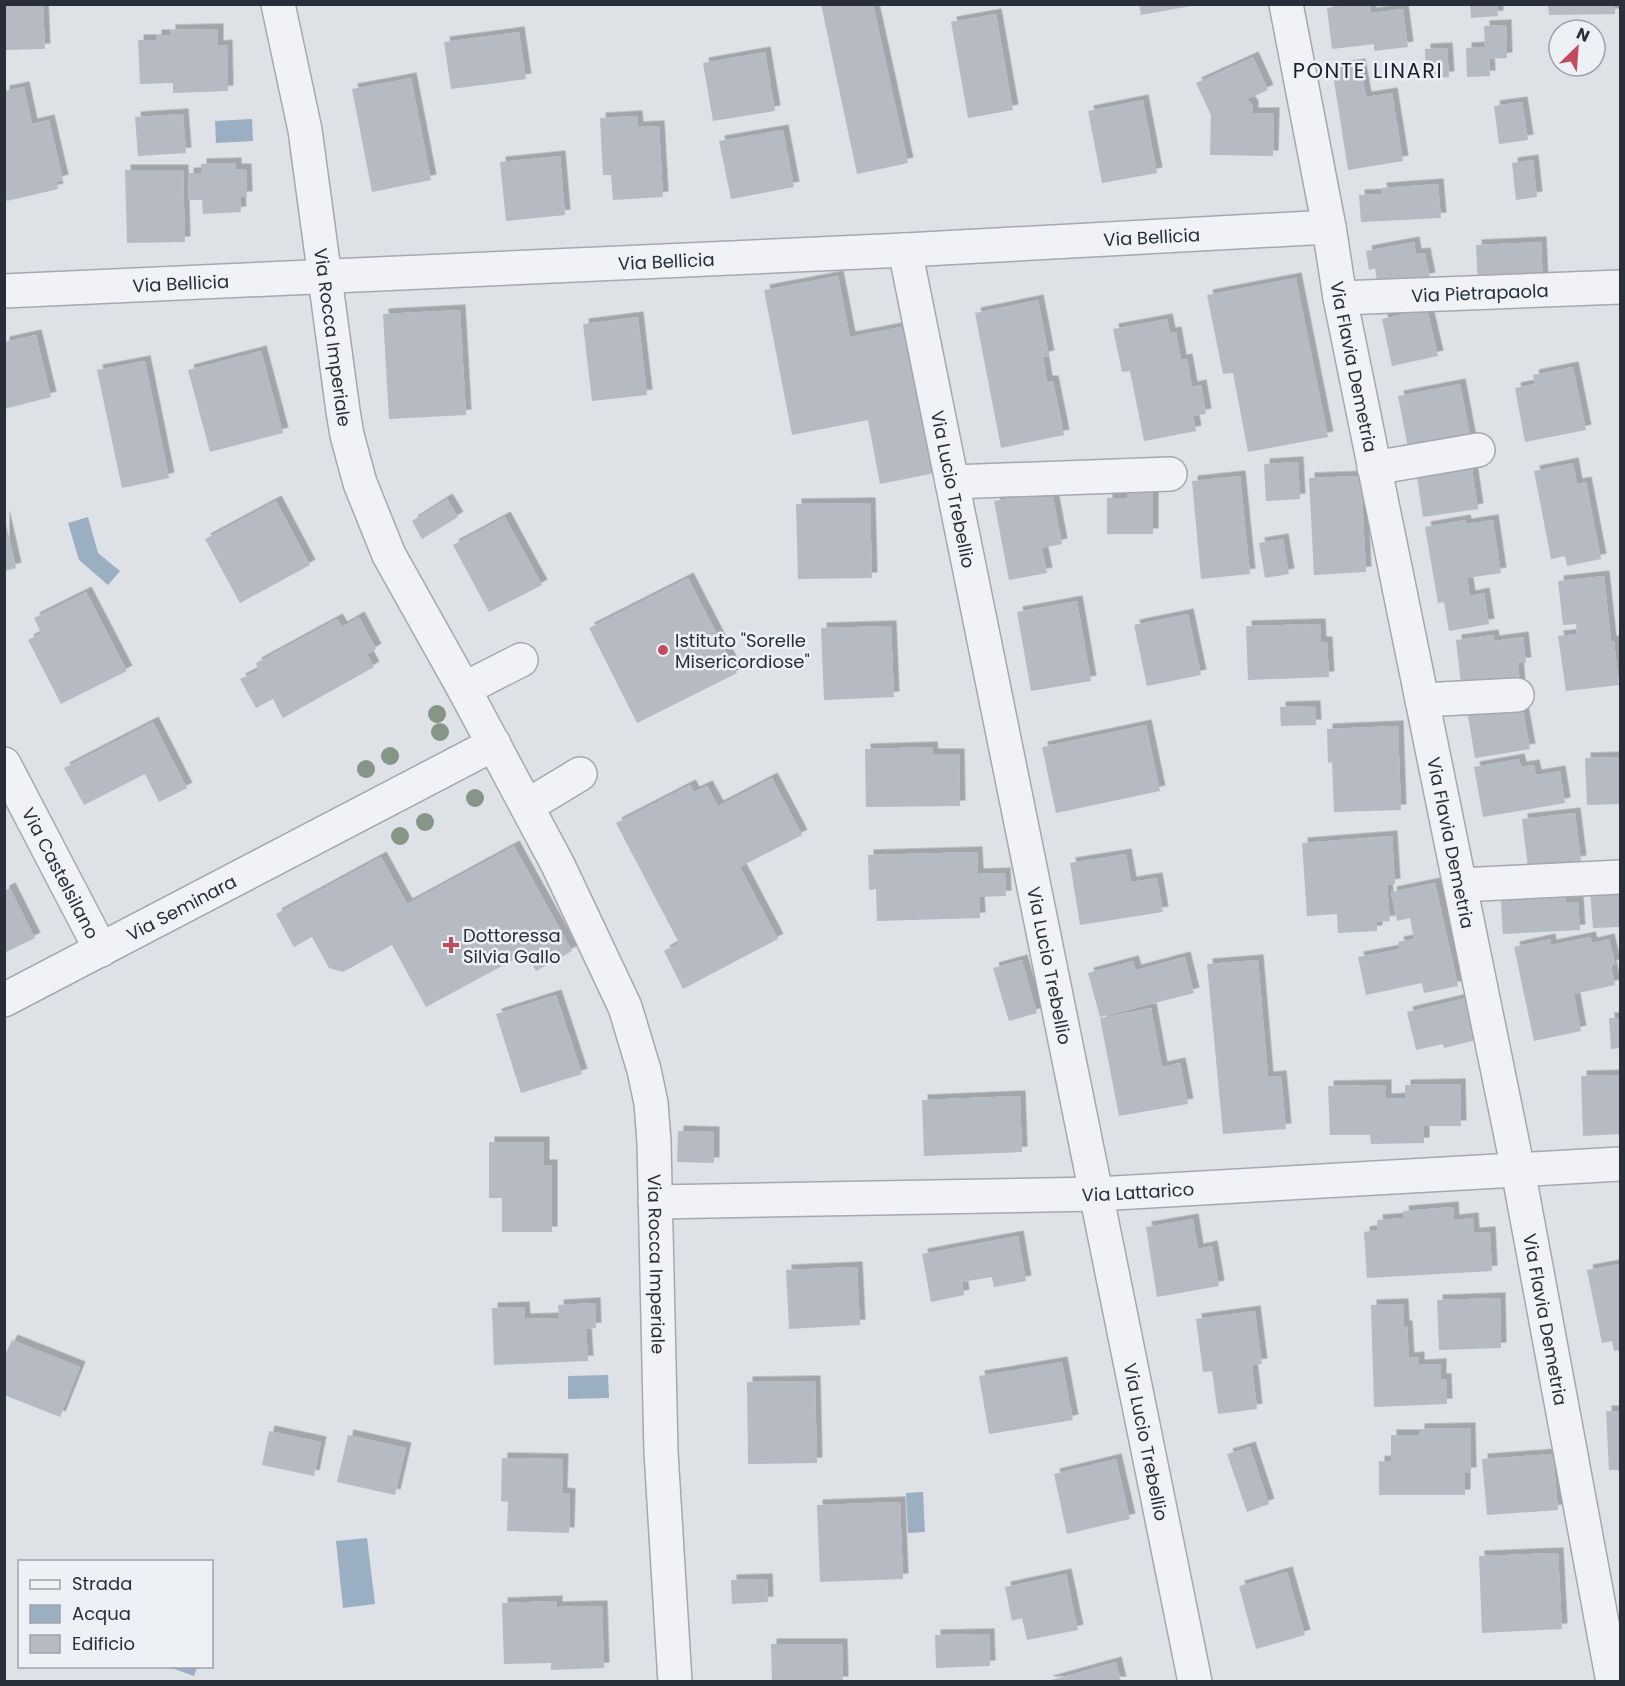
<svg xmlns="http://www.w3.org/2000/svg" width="1625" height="1686" font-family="Poppins,sans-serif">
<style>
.water{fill:#9bafc3}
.building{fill:#b6bac2;filter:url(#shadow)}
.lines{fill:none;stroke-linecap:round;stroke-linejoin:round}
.minor-casing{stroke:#a4a8af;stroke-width:36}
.minor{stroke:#f0f2f5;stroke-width:33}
.tree{fill:#859586}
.poi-dot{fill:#c24c5e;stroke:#edf0f4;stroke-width:2}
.labels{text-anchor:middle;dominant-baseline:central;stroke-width:5;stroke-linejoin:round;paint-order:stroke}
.street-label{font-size:18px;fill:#282f3b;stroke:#edf0f4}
.poi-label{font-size:18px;fill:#282f3b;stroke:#edf0f4;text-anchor:start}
.quarter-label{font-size:21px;letter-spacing:1.5px;fill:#1b212c;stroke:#edf0f4}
</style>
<defs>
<filter id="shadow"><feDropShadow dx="5.5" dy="-5.5" stdDeviation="0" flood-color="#0004"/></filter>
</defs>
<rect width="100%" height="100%" fill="#dee1e6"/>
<path class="water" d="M252,119L253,141L216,143L215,121Z
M88,517L98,553L120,571L108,585L79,560L68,523Z
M608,1375L609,1398L568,1399V1376Z
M923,1492L925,1532L908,1533L906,1493Z
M367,1538L375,1604L343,1608L336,1541Z
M166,1666H197V1667L194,1676Z"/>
<path class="building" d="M4,4H43L45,49L4,50Z
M821,4H873L908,163L857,174Z
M1139,4H1191V6L1141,15Z
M1354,4H1370L1371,13L1403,9L1408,47L1374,51V44L1332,49L1327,8Z
M1470,4H1497L1498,16L1471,18Z
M1548,4H1615V14L1549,15Z
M996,14L1013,110L968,118L951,22Z
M1506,25L1507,58L1489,59L1490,76L1467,77L1466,48L1485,47L1484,26Z
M218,29V46L227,45L228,91L173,93V83L140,84L138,40H156V35H170V30Z
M519,32L526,79L451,89L444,42Z
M1447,48L1449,77L1426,78L1425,49Z
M765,52L775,111L713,121L703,63Z
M1253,57L1268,90L1247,99L1253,106V113H1274L1273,156L1210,155L1211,115L1196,83Z
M1360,64L1366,97L1392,93L1403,161L1348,170L1332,68Z
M411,78L431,180L372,192L352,89Z
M24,87L32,124L49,120L63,180L56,182L58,189L7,201L4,190V91Z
M1143,100L1157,173L1102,183L1088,111Z
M1522,102L1528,140L1499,144L1494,106Z
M183,114L186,153L138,156L135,117Z
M637,116L638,127L659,126L663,197L613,200L611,175H603L600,118Z
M783,130L794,187L731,199L719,141Z
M560,156L565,215L506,221L500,162Z
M1533,160L1537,197L1516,200L1512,163Z
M236,163V169H246L247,197H240L241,212L203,214L202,200H189L188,173H201V164Z
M125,170H183L185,242L127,243Z
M1438,184L1441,218L1361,222L1359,195L1382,194L1381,188Z
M1414,242L1416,254L1425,253L1430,278L1378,287L1375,268L1369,270L1366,251Z
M1541,242L1543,284L1478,287L1476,245Z
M838,276L850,337L906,326L935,473L880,484L868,420L792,435L764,290Z
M1296,278L1328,437L1248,452L1233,373L1223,374L1207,295Z
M1038,300L1049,356L1043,357L1047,381H1053L1064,435L1001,448L975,313Z
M1427,309L1438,356L1392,366L1382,319Z
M460,310L466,415L389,419L383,314Z
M638,317L647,395L592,401L583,324Z
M1167,319L1170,333L1176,332L1181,360L1187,359L1192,387L1201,385L1206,414L1193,416L1196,431L1144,441L1130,371L1122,372L1113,329Z
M36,335L51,397L4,409V342Z
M261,351L283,433L210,452L188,370Z
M145,361L169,478L122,488L97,370Z
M1573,367L1586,430L1525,442L1515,388L1535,384L1533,375Z
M1460,384L1471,441L1409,453L1398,396Z
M1298,462L1300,499L1266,501L1264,464Z
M1471,462L1478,509L1423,517L1416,470Z
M1573,463L1577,484L1586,482L1601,559L1567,566L1565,556L1551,559L1534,471Z
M1240,476L1250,574L1201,579L1192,481Z
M1361,476L1366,572L1314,575L1309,478Z
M1127,485H1153V534H1107V498H1127Z
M1052,491L1062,544L1042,548L1047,573L1009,580L994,501Z
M447,499L458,517L422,539L412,521Z
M276,501L310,565L240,603L205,539Z
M870,503L872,578L798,579L796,504Z
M4,515L16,568L4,571Z
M505,517L542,585L489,612L453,545Z
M1465,520L1466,524L1493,520L1501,573L1467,578L1470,596L1484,593L1489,624L1449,631L1444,602L1438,603L1425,527Z
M1283,539L1289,574L1265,578L1259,543Z
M1604,576L1611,641H1614L1619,685L1566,691L1558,636L1577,634L1576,624L1563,625L1558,581Z
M688,578L737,673L637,723L589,628Z
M86,592L127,671L61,704L28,640L41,633L34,618Z
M1077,601L1091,681L1031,691L1017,612Z
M1188,614L1201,675L1147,686L1134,625Z
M359,617L376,649L367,654L374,667L283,718L273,699L256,708L240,679L258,670L256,663L337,619L342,627Z
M1320,624L1321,642H1327L1329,677L1248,680L1246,626Z
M891,626L894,697L824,700L821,628Z
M1493,635L1494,641L1523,637L1526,663H1518L1520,686L1462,693L1456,640Z
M1466,704L1522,705L1530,749L1475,758Z
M1315,706L1316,725L1281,726L1280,707Z
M153,722L187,788L159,802L145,774L84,805L64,768Z
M1146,725L1160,791L1056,813L1042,747Z
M1398,726L1401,810L1334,812L1332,762L1328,763L1327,729Z
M932,747L933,754H959L960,806L866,807L865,749Z
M1620,757V804L1587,805L1585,758Z
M1519,759L1521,767L1534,765L1536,775L1560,771L1565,803L1483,817L1474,767Z
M772,778L802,835L740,867L778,939L683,989L664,951L679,943L616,823L690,785L694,792L707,786L718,806Z
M1575,813L1581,861L1528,868L1522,819Z
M1392,836L1395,884L1387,885L1390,921L1377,922V931L1338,933L1337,914L1307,916L1302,843Z
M514,846L572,951L536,971L526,953L426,1007L392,945L343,972L329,968L312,937L294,947L276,914L381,857L407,904Z
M977,852L978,874L1005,873L1006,896L979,897L980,918L877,921L876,889L869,890L868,855Z
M1126,854L1131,882L1157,878L1163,912L1080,925L1070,863Z
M1435,883L1458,986L1424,993L1422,983L1366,995L1358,957L1400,949L1398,942L1414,939L1410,918L1397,921L1391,892Z
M10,888L35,938L4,953V891Z
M1620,888V927L1593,928L1590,890Z
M1500,890H1565L1566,903L1578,902L1580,930L1503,934Z
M1590,937L1592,943L1609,939L1615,964L1611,966L1615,985L1574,994L1581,1031L1534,1041L1514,947L1550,939L1551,945Z
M1185,957L1194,993L1100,1017L1088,973L1133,961L1136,970Z
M1022,960L1037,1013L1009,1021L993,968Z
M1258,960L1268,1077L1281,1076L1286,1129L1223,1134L1207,964Z
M556,995L582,1074L521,1093L496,1014Z
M1466,998L1476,1040L1444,1048L1443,1044L1416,1050L1407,1012Z
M1151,1008L1162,1067L1180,1063L1188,1104L1119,1116L1100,1018Z
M1609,1018H1620V1048L1611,1049Z
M1620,1075V1134L1583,1136L1581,1076Z
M1460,1084L1461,1126H1424V1143L1371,1144L1370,1135H1330L1328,1086L1386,1085V1099L1405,1098V1085Z
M1020,1096L1022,1152L924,1156L922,1100Z
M678,1131L714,1132V1163L677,1162Z
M489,1142H544V1165H552V1232H502V1198H489Z
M1453,1207L1454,1220L1473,1218L1474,1233L1490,1232L1492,1271L1367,1278L1364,1232L1378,1230L1377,1220L1404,1218L1403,1211Z
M1193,1219L1198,1249L1212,1246L1219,1286L1157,1297L1146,1227Z
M1018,1236L1026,1281L994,1287L992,1277L962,1282L964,1295L931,1302L922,1254Z
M1620,1264V1350L1614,1351L1612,1341L1602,1343L1587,1270Z
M857,1267L860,1325L789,1329L786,1270Z
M1500,1298L1501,1348L1439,1350L1437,1300Z
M595,1303L596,1328L586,1329L588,1361L494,1365L492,1308L524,1307L525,1319L559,1318L558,1305Z
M1403,1304L1404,1326H1407L1409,1358L1419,1357V1365L1441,1364V1379H1446L1447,1404L1374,1407L1371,1305Z
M1255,1311L1262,1364L1252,1365L1257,1409L1218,1414L1212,1371L1203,1372L1196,1319Z
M12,1340L80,1367L60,1417L4,1395V1357Z
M1062,1362L1073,1420L989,1434L979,1376Z
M815,1381L817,1463L748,1464L747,1382Z
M1606,1411H1620V1470H1609Z
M1470,1428L1471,1473H1465V1495H1379V1461L1391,1462V1435H1419V1429Z
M269,1431L321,1442L314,1476L262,1465Z
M348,1435L406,1448L395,1495L337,1482Z
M1250,1447L1269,1504L1247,1512L1227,1454Z
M1553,1454L1558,1510L1487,1515L1482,1459Z
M502,1458L563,1459L562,1493L570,1494L569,1533L507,1531L508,1502L501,1501Z
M1116,1459L1130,1519L1067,1534L1054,1474Z
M900,1502L903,1579L820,1582L817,1505Z
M1558,1553L1562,1629L1482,1633L1479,1556Z
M1287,1572L1305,1635L1256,1649L1239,1586Z
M1066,1574L1078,1630L1027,1640L1022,1618L1012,1621L1005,1587Z
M767,1579L768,1602L732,1604L731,1580Z
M557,1601V1607L602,1606L604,1668L551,1670V1663L504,1664L502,1603Z
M989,1634L990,1666L936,1668L935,1635Z
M771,1644H842L843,1682H772Z
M1116,1662L1121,1682H1048V1681Z"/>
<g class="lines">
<g class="minor-casing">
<g id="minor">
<path id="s1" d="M278,4L305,130L343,411L347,435L360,483L389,555L464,689L558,865L625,1007L644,1070L651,1103L654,1142L661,1452L675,1682"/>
<path id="s2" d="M1286,4L1329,227L1340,298L1518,1170L1613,1682"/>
<path id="s3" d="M905,250L1195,1682"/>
<path id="s4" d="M4,291L905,250L1329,227"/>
<path id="s5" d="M1340,298L1620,287"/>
<path d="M1374,468L1478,450"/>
<path d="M952,482L1170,474"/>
<path d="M464,689L521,660"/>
<path d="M1422,700L1517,695"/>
<path id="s6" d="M4,764L101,950"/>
<path d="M527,806L580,774"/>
<path d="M1460,885L1620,877"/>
<path id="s7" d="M4,1000L494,744"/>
<path id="s8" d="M655,1202L1097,1194L1620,1164"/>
</g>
</g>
<use href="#minor" class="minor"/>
</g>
<g class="tree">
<circle cx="437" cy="714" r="9"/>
<circle cx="440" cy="732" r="9"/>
<circle cx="390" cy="756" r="9"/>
<circle cx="366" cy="769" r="9"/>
<circle cx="475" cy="798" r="9"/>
<circle cx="425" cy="822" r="9"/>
<circle cx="400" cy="836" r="9"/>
</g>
<g class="poi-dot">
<circle cx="663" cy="650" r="6"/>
<path d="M448 936h6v6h6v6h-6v6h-6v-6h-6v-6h6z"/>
</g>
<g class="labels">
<g class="street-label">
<text stroke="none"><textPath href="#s4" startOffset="1149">Via Bellicia</textPath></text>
<text stroke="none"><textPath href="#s4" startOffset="663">Via Bellicia</textPath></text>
<text stroke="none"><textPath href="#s4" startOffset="177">Via Bellicia</textPath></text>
<text stroke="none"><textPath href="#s5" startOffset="140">Via Pietrapaola</textPath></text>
<text stroke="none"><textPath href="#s1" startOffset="338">Via Rocca Imperiale</textPath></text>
<text stroke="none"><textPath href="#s2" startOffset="369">Via Flavia Demetria</textPath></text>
<text stroke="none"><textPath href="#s3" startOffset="244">Via Lucio Trebellio</textPath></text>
<text stroke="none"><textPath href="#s2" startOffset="855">Via Flavia Demetria</textPath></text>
<text stroke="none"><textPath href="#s6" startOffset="123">Via Castelsilano</textPath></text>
<text stroke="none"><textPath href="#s7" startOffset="200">Via Seminara</textPath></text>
<text stroke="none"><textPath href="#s3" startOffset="730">Via Lucio Trebellio</textPath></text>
<text stroke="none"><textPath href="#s8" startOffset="483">Via Lattarico</textPath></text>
<text stroke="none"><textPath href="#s1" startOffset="1335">Via Rocca Imperiale</textPath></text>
<text stroke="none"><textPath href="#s2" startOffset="1341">Via Flavia Demetria</textPath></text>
<text stroke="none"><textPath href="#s3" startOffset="1216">Via Lucio Trebellio</textPath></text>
</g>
<g class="poi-label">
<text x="675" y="640">Istituto "Sorelle<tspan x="675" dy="21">Misericordiose"</tspan></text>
<text x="463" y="935">Dottoressa<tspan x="463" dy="21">Silvia Gallo</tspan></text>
</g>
<g class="quarter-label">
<text x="1368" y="70">PONTE LINARI</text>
</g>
</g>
<rect width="1625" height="1686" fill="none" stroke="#282f3b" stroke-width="12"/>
<rect x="18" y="1560" width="195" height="108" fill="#edf0f4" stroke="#9ea3aa" stroke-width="1.5"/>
<rect x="30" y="1580" width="30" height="9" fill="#f0f2f5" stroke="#9ea3aa" stroke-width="1.5"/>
<text x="72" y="1590" font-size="18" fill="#282f3b">Strada</text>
<rect x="30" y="1605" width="30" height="18" fill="#9bafc3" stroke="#9ea3aa" stroke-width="1.5"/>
<text x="72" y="1620" font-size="18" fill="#282f3b">Acqua</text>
<rect x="30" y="1635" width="30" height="18" fill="#b6bac2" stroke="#9ea3aa" stroke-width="1.5"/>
<text x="72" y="1650" font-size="18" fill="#282f3b">Edificio</text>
<g transform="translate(1577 48) rotate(25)"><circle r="28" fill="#edf0f4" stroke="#9ea3aa" stroke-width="1.5"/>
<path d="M0-4.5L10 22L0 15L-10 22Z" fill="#c24c5e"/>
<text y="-9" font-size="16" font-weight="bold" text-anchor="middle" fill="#282f3b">N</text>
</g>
</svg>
